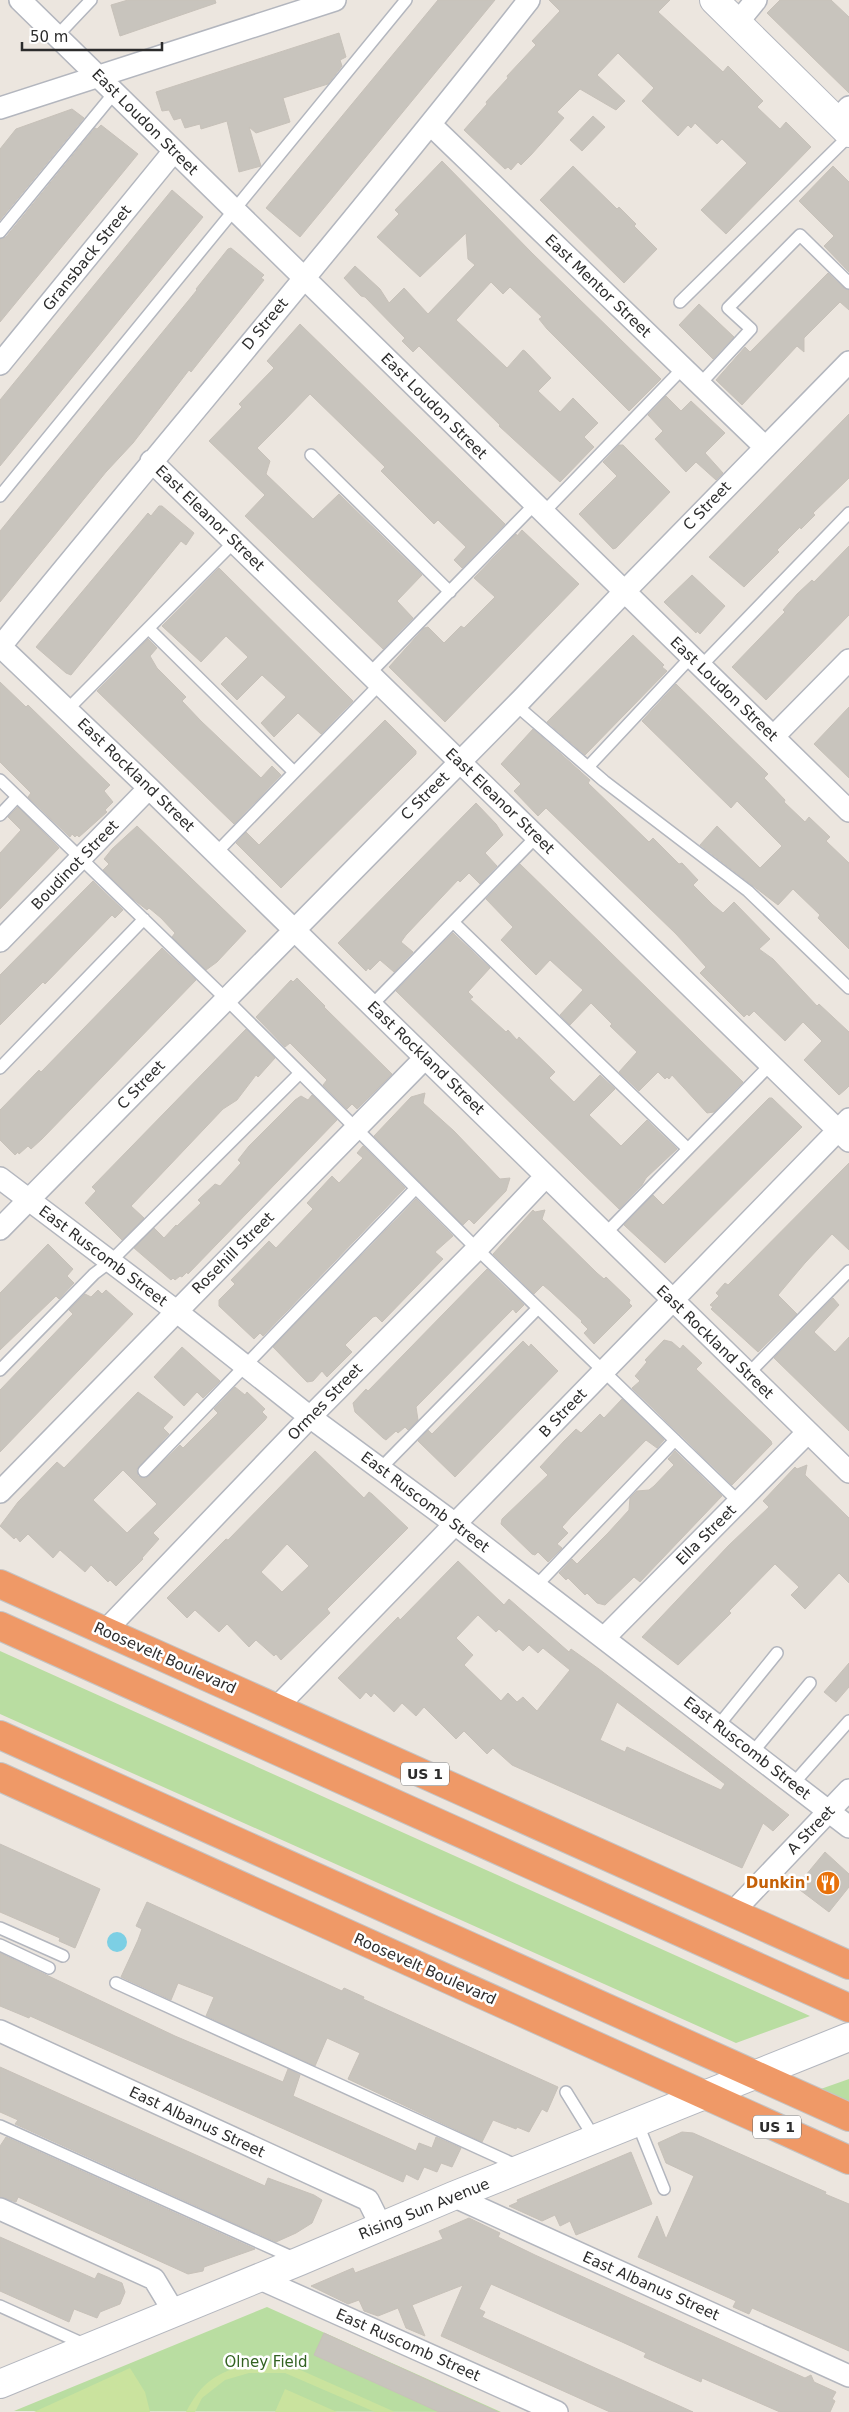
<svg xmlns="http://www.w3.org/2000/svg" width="849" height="2412" font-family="'DejaVu Sans',sans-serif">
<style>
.green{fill:#b9dda1}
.pitch{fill:#cae39e}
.water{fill:#7ccfe4}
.building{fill:#c8c4bd;stroke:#c7c1b9;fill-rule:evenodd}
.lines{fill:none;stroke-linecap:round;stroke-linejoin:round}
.lane-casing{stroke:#b3b6be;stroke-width:14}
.street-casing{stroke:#b3b6be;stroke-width:24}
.secondary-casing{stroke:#b3b6be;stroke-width:30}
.highway-casing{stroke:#c4c4c4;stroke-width:30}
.lane{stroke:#fff;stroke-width:11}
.street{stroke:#fff;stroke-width:21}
.secondary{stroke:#fff;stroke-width:28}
.highway{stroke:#ef9967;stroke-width:28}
.labels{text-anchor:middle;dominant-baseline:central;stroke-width:5;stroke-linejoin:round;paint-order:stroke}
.shield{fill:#fff;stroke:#6b6b6b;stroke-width:1}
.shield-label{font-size:14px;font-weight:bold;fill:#2c2c2c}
.street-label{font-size:15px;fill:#2c2c2c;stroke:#fff}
.food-label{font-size:15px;font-weight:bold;fill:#c56008;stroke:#fff;text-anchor:end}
.park-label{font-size:15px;fill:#336222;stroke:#fff}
</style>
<rect width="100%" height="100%" fill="#ece6df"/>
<path class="green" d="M0,1651L810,2016L736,2043L0,1714Z
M849,2079V2105L815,2091Z
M267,2307L501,2412L14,2411Z"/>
<path class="pitch" d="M247,2364H287L395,2412H375L285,2373H249L225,2380L202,2398L195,2412H186C202,2382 215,2374 247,2364Z
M130,2368L145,2392L150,2412H34Z
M285,2389L337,2412H275Z"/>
<path class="water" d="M107 1942a10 10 0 1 1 20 0a10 10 0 1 1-20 0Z"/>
<path class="building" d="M128,0H215L216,3L120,36L111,5Z
M438,0H495L300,237L266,208Z
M549,0H670L658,12L723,72L728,66L763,101L757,107L780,129L786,122L811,147L726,234L701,210L747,163L722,139L717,144L695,123L691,128L688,125L678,136L642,101L654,88L618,53L597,75L625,101L616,110L580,89L557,112L564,118L531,155L521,165L518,162L511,170L508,167L505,169L464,130L487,104L486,102L508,78L507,76L536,45L532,41L560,11Z
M780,0H831L849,17V93L767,13Z
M339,33L346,57L340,60L342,66L328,84L283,98L290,122L256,133L249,127L261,166L239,172L227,121L201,129L200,124L185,128L181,118L174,120L169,110L162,111L156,92Z
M72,109L84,118L0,220V149L16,129Z
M593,116L605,127L582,151L570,140Z
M101,125L138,154L0,322V239L6,237L95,128L97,129Z
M442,161L532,253L661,379L629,411L547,329L539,319L542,317L510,287L503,294L491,282L456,320L507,368L523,350L525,351L551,378L538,391L560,412L573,398L598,423L584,437L594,447L560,482L499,426L500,425L419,346L413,352L402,341L405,338L365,297L361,296L344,278L355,266L380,289L389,303L404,288L428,314L475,265L468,259L466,233L420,277L377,237L399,214L395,210Z
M573,166L617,209L619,207L636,224L634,226L657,249L624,283L540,200Z
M833,166L849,182V272L824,246L834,236L799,201Z
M172,190L203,217L0,466V400Z
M231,248L264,275L261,278L264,280L191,372L189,370L133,443L106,472L0,602V531L197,290L196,289L228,249Z
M828,273L844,288L849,290V310L840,302L804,338V352L797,346L742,405L716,380L745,347L750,352Z
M699,304L734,337L713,359L679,325Z
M300,324L505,524L462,568L454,560L466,547L438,520L434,524L381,471L385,467L310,394L283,422L257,448L270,461L266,474L313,519L339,494L422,575L397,601L413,618L383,649L245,516L265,495L209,441L242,407L239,404L274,368L267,361Z
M666,396L681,411L691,401L725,433L705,453L723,473L716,480L696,462L686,472L655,439L663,431L648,415Z
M849,414V478L813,513L815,515L801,529L800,527L777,550L779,552L744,587L709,557Z
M619,445H623L670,492L616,548L613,549L579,514L617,476L603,462Z
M159,506H162L194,533L186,545L181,541L71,675L66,673L36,647L148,513L151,516Z
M522,530L579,584L445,722L389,667L424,628L428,627L444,643L461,626L464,628L495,597L474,578L516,534L517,536Z
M849,546V615L766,700L732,667L785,612L783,610L797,594L812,580L814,582Z
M219,568L353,701L321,734L298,713L274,737L261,723L286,697L262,675L237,700L221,684L248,657L226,636L201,662L162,626Z
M692,575L725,606L700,634L697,631L696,633L664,602Z
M633,635L664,665L662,667L667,671L585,755L547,722Z
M148,639L157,648L150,656L157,668L186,697L182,701L201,721L261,778L272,766L281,775L234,824L97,691Z
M0,682L26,707L28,705L110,785L104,791L113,802L105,810L107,812L79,837L77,835L75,837L72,834L70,837L28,797L31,793L0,762Z
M676,684L768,774L764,778L785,800L784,802L805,822L809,817L830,837L826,841L849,863V949L818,918L820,915L793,889L778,905L700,845L717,826L760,868L782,846L737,801L731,808L642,721Z
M849,707V778L814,744Z
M385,720L416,751V754L281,888L236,843L246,832L259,845Z
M533,729L590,780L588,783L649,842L653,838L679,864L682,863L698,880L693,885L713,905L723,913L734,902L770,939L759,949L773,959L817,1006L819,1004L849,1032V1086L846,1089L839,1095L804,1060L822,1041L803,1022L785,1041L754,1011L749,1016L747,1014L744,1017L700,973L706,967L676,934L546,808L538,816L514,791L521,784L501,764Z
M476,803L496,824L503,835L485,853L497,866L480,884L469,873L460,882L458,880L406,935L401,942L413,952L394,972L380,960L370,970L368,968L366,971L338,943Z
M18,807L59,848L0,909V853L21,830L8,817Z
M137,826L246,931L217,962L206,970L172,937L175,933L161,918L149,908L147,910L133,899L103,870L109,864L104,859L112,849Z
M520,864L743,1082L714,1112L707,1113L672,1075L669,1079L667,1077L665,1079L658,1072L639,1091L619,1072L637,1052L610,1026L612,1024L591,1003L570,1025L560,1015L583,990L550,960L536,975L501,940L513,927L486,899Z
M93,881L123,910L115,918L112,915L45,984L43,982L0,1025V975Z
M453,933L490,968L468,992L473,997L470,999L506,1032L508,1030L517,1040L519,1037L555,1072L549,1078L574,1102L600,1075L615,1089L589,1115L621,1146L647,1120L677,1149L646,1178L642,1185L619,1209L396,991Z
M162,948L196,980L42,1139L31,1149L28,1146L19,1154L18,1152L15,1155L0,1140V1110L39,1070L41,1072Z
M297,978L325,1006L324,1007L392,1074L357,1109L352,1104L347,1109L323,1085L327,1080L290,1043L285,1047L256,1017L291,980L293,982Z
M246,1029L275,1058L258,1077L256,1075L237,1100L223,1109L131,1206L144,1218L122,1240L85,1203L96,1191L92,1187Z
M425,1093L423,1103L454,1131L500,1179L510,1178L506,1191L474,1224L469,1219L463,1225L374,1136L411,1097Z
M312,1095L337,1120L188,1274L187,1272L182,1277L180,1276L175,1280L173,1278L171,1280L134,1248L154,1228L164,1238L176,1225L177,1226L201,1203L198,1200L215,1184L220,1186L241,1163L238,1160L249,1146L295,1100L301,1096L308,1100Z
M769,1098H772L802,1127L665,1263L624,1225L653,1195L663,1205Z
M363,1146L405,1188L263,1336L260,1333L254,1339L219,1306V1300L235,1284L231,1280L269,1241L276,1248L313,1209L307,1203L332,1176L339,1183L363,1158L357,1153Z
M849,1163V1250L832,1234L805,1263L778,1295L797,1314L758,1352L711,1309L713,1307L710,1305L719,1296L716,1293L725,1283L728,1285Z
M416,1199L453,1236L435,1252L443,1259L382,1322L376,1316L373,1317L345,1345L352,1352L327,1377L322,1371L313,1381L307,1382L273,1347Z
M533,1210L535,1212L545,1210L542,1219L597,1273L604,1279L606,1277L630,1300L629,1303L632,1306L594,1344L584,1333L588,1329L581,1322L582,1321L550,1291L543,1285L534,1294L493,1254Z
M48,1244L73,1269L67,1276L74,1283L59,1299L56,1296L0,1350V1293Z
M487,1269L524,1305L516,1313L513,1309L416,1407L418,1420L408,1430L405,1427L398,1433L396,1431L386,1440L383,1438L355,1412L353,1403L366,1389L368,1391Z
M98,1290L102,1294L106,1290L133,1314L0,1452V1390L73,1314L69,1310L85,1294L91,1297Z
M833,1298L839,1305L814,1332L835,1352L849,1337V1431L774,1358Z
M664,1340L672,1342L680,1349L683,1345L702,1363L696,1369L771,1441L772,1444L732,1485L632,1388L640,1381L635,1376L647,1362L645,1360Z
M523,1341L529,1347L531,1344L558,1371L455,1477L418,1441L428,1430L432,1434Z
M182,1347L220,1381L203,1398L197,1392L184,1406L154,1377Z
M235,1387L245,1395L247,1392L265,1409L262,1412L267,1417L265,1420L153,1533L159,1539L142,1558L143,1559L116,1586L110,1580L108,1582L91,1565L85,1572L60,1550L53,1558L28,1534L20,1542L16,1537L14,1539L0,1526L18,1502L57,1462L64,1468L138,1392L173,1417L163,1428L169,1434L137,1469L138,1476L146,1478L180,1445L183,1448L218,1413L214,1409ZM123,1470L157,1504L127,1533L93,1500Z
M622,1399L664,1440L657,1448L646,1440L571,1517L562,1527L568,1533L557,1544L562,1548L548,1562L538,1552L535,1555L532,1554L501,1524L502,1519L548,1475L540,1467L564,1441L576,1429L581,1433L600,1414L604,1418Z
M315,1451L364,1498L369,1492L372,1494L408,1528L327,1609L330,1613L281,1660L276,1654L274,1656L256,1640L249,1647L227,1624L219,1632L195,1610L187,1618L167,1598L226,1539L228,1540ZM287,1544L309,1566L282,1592L261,1572Z
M675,1451L722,1496L640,1582L634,1577L605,1605L597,1603L587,1593L585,1595L568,1578L566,1580L559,1573L572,1559L577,1564L608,1533L629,1510L630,1498L637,1491L649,1490L654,1486L674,1465L668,1459Z
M807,1465L805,1475L849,1518V1583L839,1573L805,1609L791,1595L799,1587L775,1564L729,1611L731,1613L678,1665L642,1637L729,1545L769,1507L763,1501L795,1467L797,1469Z
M458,1561L504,1605L509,1599L569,1652L571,1649L599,1669L789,1815L773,1831L763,1823L742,1868L512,1765L493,1748L487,1754L464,1731L456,1739L424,1707L416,1716L402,1703L394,1712L374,1693L371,1697L366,1692L360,1699L338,1678L398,1617L400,1620ZM478,1615L496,1632L499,1629L523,1651L529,1645L538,1653L543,1648L570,1670L537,1711L523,1697L517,1702L508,1693L501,1701L464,1665L473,1655L456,1638ZM617,1702L725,1784L721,1790L627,1747L625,1752L600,1740Z
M849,1663V1687L836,1702L824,1692Z
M0,1844L100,1889L75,1948L59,1941L60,1938L0,1912Z
M825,1852L849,1874V1887L829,1912L796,1887Z
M147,1902L342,1991L344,1988L364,1997L363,1999L558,2087L547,2112L542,2109L529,2132L517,2127L516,2129L493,2120L482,2142L348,2079L360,2053L327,2038L315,2066L206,2016L214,1997L178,1983L171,2000L121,1977L138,1940L142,1929L136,1926Z
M0,1953L175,2036L283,2082L288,2069L300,2075L293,2096L403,2145L416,2151L419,2143L432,2148L436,2137L461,2148L452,2167L441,2163L437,2172L424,2167L418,2180L406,2174L403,2182L30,2016L29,2018L0,2006Z
M0,2067L265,2186L268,2178L314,2195L322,2200L312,2223L296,2233L276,2242L15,2124L18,2120L0,2112Z
M682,2132L693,2133L826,2192L825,2194L849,2204V2351L752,2308L749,2314L733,2307L736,2301L638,2257L657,2216L666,2239L694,2176L666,2163L658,2143Z
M6,2137L255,2249L204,2267L203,2271L188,2274L18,2197L16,2202L0,2197V2146Z
M631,2152L652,2204L576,2235L570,2221L560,2226L555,2215L542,2221L509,2206L518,2202L517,2200Z
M469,2218L500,2233L498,2237L535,2255L805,2378L811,2375L814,2382L836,2392L832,2399L835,2401L830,2412H780L702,2378L701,2382L644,2357L646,2353L622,2342L491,2284L479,2309L485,2312L482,2317L693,2412H610L441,2336L463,2285L412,2305L425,2336L406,2328L398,2308L378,2316L364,2311L359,2300L348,2304L311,2286L353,2268L355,2273L443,2239L439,2231Z
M0,2237L95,2279L98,2273L122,2283L125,2292L120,2304L100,2312L97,2318L74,2309L69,2322L0,2291Z
M324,2333L498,2412H439L314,2355Z"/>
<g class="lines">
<g class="lane-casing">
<path id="lane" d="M56,37L91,0
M0,232L115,92
M680,302L849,136
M700,384L751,329L728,308L800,235L849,283
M311,455L450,592
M0,496L406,0
M543,513L683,368
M149,629L294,772
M701,666L849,513
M369,674L534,505
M516,705L604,781L748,891L849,988
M68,709L234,542
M588,767L691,657
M0,780L226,999L477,1249L739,1502
M0,815L17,797
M216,853L380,684
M453,922L688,1149
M372,1005L536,837
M0,1068L144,919
M605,1234L771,1064
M0,1370L94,1274L111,1261L300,1073
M748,1374L849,1271
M380,1469L538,1308
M144,1471L416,1188
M536,1586L675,1440
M718,1726L777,1653
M752,1753L810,1683
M793,1784L849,1721
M0,1928L63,1956
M0,1945L49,1968
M116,1983L518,2166
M566,2092L595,2139
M637,2122L664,2189
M0,2126L296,2259
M0,2306L86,2345"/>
</g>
<g class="street-casing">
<path id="street" d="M20,0L849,811
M738,22L756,0
M0,108L335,0
M836,121L849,107
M431,125L765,447
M0,364L174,151
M151,461L849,1141
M0,646L149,788L849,1472
M0,647C176,431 357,219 529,0
M774,736L849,660
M0,941L149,788
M0,1178L176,1311L310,1417L455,1524L849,1827
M0,1229L522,699L624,592L849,362
M0,1492L425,1058
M105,1631L310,1417L477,1249L546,1176
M604,1638L808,1432
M276,1708L849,1119
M732,1913L849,1790
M0,2031L368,2200L381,2226
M453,2196L849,2376
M0,2209L154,2279L174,2312
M258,2278L557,2412"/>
</g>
<g class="secondary-casing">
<path id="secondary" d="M714,0L849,133
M0,2384L300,2261L453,2196L849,2037"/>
</g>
<g class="highway-casing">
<path id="highway" d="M0,1584L849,1965
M0,1626L849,2008
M0,1735L849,2117
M0,1777L849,2160"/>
</g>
<use href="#lane" class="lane"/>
<use href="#street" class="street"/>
<use href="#secondary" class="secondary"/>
<use href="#highway" class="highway"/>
</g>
<defs>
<g id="restaurant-disc" transform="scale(1.25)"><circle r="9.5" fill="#e8710a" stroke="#fff"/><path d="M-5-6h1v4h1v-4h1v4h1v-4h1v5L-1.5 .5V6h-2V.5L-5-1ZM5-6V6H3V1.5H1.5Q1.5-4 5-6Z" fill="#fff"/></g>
</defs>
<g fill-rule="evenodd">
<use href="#restaurant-disc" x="828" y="1883"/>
</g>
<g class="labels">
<g class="shield">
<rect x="401" y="1762.5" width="48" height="23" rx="4"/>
<rect x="753" y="2115.5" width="48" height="23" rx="4"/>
</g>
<g class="shield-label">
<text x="425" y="1774">US 1</text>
<text x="777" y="2127">US 1</text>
</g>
<g class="street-label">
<text transform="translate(145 122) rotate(45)">East Loudon Street</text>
<text transform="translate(87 258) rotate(-51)">Gransback Street</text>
<text transform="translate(598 286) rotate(44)">East Mentor Street</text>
<text transform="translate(265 324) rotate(-50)">D Street</text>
<text transform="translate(434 406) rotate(45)">East Loudon Street</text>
<text transform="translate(707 506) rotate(-46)">C Street</text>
<text transform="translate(210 518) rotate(44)">East Eleanor Street</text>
<text transform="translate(724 689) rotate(44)">East Loudon Street</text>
<text transform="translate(136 775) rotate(44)">East Rockland Street</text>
<text transform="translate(425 796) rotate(-45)">C Street</text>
<text transform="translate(500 801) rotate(44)">East Eleanor Street</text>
<text transform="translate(75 865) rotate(-46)">Boudinot Street</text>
<text transform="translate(426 1058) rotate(44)">East Rockland Street</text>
<text transform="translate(141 1085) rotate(-46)">C Street</text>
<text transform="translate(233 1253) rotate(-45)">Rosehill Street</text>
<text transform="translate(103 1256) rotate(37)">East Ruscomb Street</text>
<text transform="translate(715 1342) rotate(44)">East Rockland Street</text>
<text transform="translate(325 1402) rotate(-46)">Ormes Street</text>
<text transform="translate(563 1413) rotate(-46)">B Street</text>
<text transform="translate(425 1502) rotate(37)">East Ruscomb Street</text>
<text transform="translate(706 1535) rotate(-45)">Ella Street</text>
<text transform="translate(165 1658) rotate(24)">Roosevelt Boulevard</text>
<text transform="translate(747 1748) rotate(38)">East Ruscomb Street</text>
<text transform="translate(811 1830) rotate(-46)">A Street</text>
<text transform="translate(425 1969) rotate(24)">Roosevelt Boulevard</text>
<text transform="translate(197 2122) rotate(25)">East Albanus Street</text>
<text transform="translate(424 2209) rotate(-22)">Rising Sun Avenue</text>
<text transform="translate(651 2286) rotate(24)">East Albanus Street</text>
<text transform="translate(408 2345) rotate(24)">East Ruscomb Street</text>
</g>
<g class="food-label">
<text x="810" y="1883">Dunkin'</text>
</g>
<g class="park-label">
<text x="266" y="2362">Olney Field</text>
</g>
</g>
<path d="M22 42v8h140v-8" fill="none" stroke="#2c2c2c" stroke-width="2.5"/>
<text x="30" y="42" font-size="15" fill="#2c2c2c" stroke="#ffffff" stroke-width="4" paint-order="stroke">50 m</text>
</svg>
